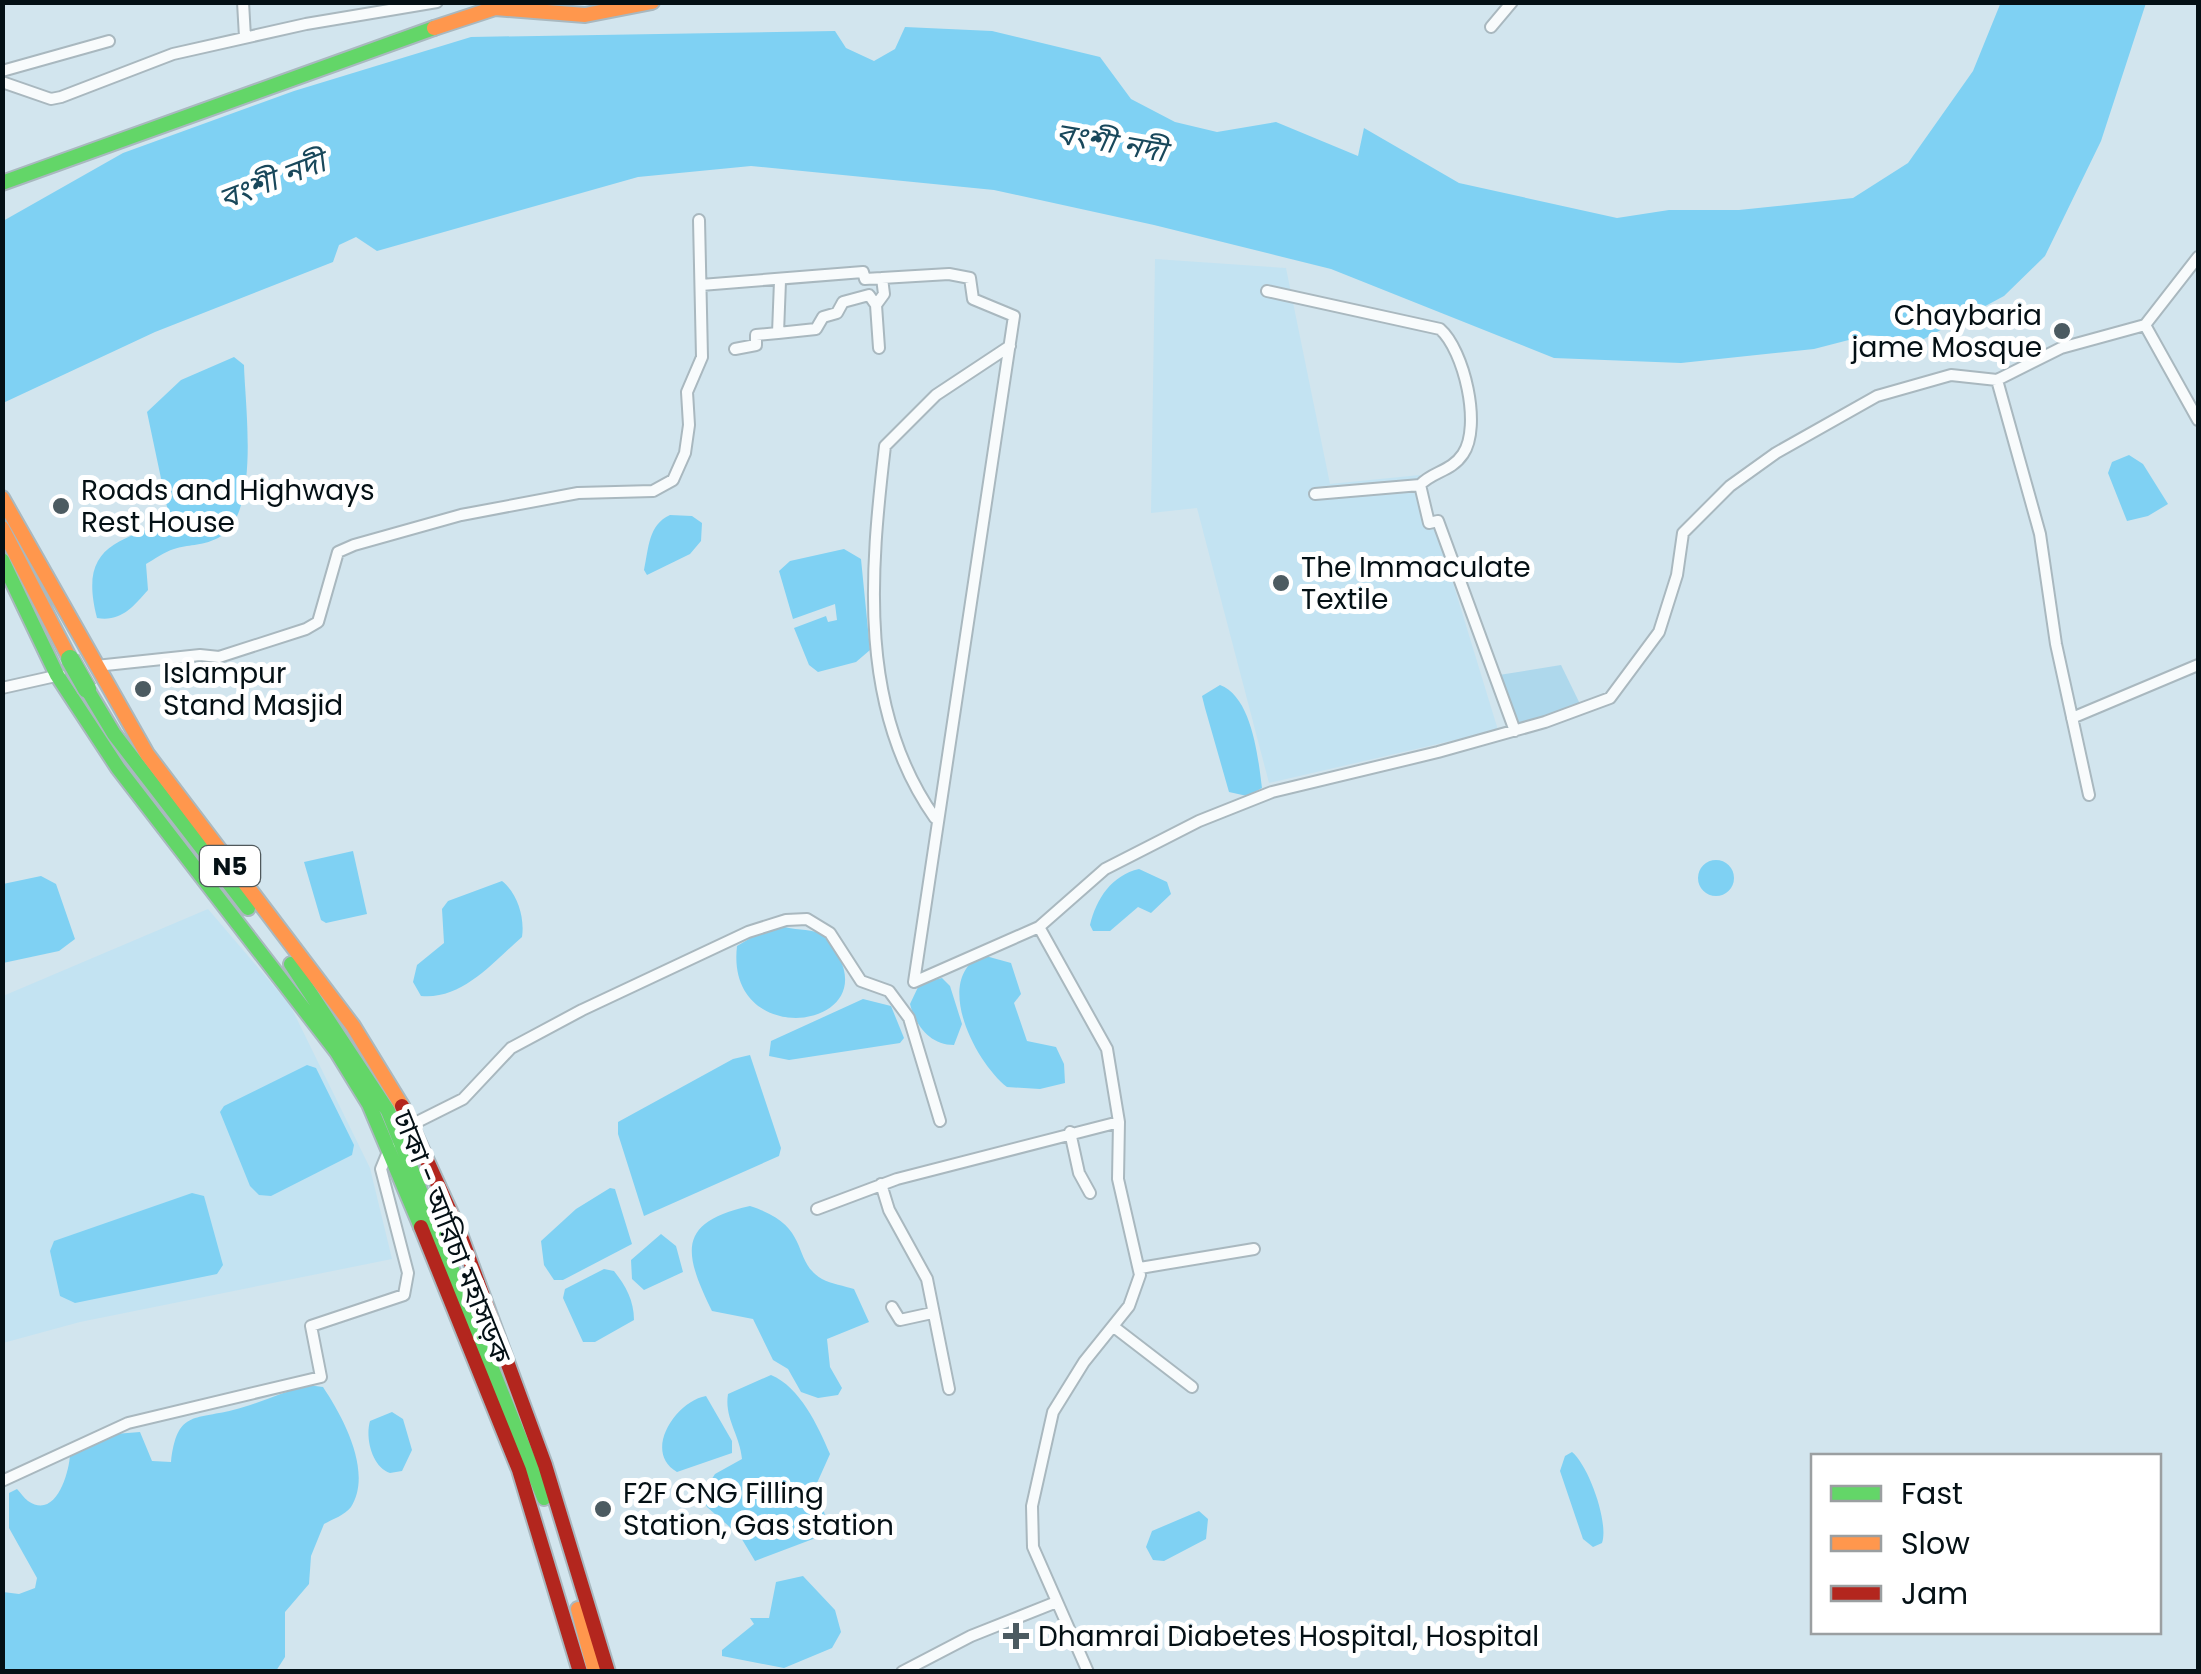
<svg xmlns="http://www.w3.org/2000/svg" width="2201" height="1674" font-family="Poppins,'Noto Sans Bengali',sans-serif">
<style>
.built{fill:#c3e3f2}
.green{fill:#aed8ec}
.water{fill:#7fd1f3}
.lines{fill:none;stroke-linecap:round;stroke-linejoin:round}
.street-casing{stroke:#a9b8bf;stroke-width:14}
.fast-casing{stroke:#a9b8bf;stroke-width:18}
.slow-casing{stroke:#a9b8bf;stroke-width:18}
.jam-casing{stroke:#a9b8bf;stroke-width:18}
.street{stroke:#f8fbfc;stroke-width:10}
.fast{stroke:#63d668;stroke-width:14}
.slow{stroke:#ff974d;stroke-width:14}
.jam{stroke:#b3261e;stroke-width:14}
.fast-bridge-casing{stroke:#a9b8bf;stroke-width:21;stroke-linecap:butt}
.fast-bridge{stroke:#63d668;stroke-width:18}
.poi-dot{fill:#4c5b61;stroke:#fff;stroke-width:4}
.labels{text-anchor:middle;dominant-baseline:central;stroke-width:10;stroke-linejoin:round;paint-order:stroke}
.shield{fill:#fff;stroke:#4f585b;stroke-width:2.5}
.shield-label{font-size:25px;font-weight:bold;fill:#041015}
.poi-label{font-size:28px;fill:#041015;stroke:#fff;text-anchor:start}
.street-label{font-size:28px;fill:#041015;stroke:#fff}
.water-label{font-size:30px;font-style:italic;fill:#19485b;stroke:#fff}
</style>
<rect width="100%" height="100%" fill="#d2e5ee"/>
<path class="built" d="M1155,259L1286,268L1330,484L1420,475L1498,730L1269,783L1197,508L1151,513Z
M208,909L290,1005L370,1168L392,1259L80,1322L3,1343V996Z"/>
<path class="green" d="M1561,665L1581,706L1517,724L1499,675Z"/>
<path class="water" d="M2001,2L2146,3L2101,141L2045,256L2004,296L1922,340L1868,335L1814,349L1681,363L1554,358L1331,269L1154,225L994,190L751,166L638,177L377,251L356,237L339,245L333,262L155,332L3,403V221L123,153L294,91L471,37L835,31L846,48L874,61L895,49L905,27L992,31L1100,57L1131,99L1175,122L1217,132L1276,122L1358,156L1364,128L1459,183L1617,218L1669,210H1739L1853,198L1908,163L1973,71Z
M234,357L244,365C245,407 261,516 218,538C200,547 188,544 174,549C164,552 155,559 146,564L148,590C133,607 121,622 97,618C79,548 114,542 170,521L147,412L181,380Z
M2129,455L2143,464L2168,504L2148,516L2127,521L2108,473L2112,462Z
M670,515L692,516L702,523L701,541L690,554L647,575L644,570C649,548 648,525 670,515Z
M844,549L861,559L870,650L856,662L818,672L809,665L794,628L826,616L828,622L837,620L835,604L793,619L779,571L790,561Z
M1220,685C1252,697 1258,757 1262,788L1247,796L1229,792L1205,708L1202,696Z
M353,851L367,914L326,923L321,920L304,862Z
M1698 878a18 18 0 1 1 36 0a18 18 0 1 1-36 0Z
M1139,869L1167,882L1171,894L1151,913L1138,907L1110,931H1093L1090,925C1096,899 1112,875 1139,869Z
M41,876L56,884L75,939L59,951L3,963V884Z
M502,881C517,893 525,917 522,937C493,962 463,1000 421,996L413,982L417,965L444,943L442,909L448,901Z
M781,926C793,930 808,929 820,933C829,936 835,948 839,957C877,1031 725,1049 737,946L764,930Z
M982,955L1011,963L1021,994L1014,1003L1027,1041L1056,1047L1064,1064L1065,1083L1040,1089L1007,1087C976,1063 932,980 982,955Z
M942,978L950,986L962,1024L954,1045C930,1045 915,1025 910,1004L920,983Z
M863,999L891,1006L904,1038L900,1043L789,1060L769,1056L771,1041Z
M750,1055L781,1148L779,1156L644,1216L618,1134V1122L733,1059Z
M307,1065L316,1068L354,1145L352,1155L271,1196L259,1195L250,1186L220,1112L224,1106Z
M610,1188L615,1189L632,1244L563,1280H554L544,1265L541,1241L576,1209Z
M192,1193L204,1196L223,1265L217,1274L75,1303L60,1296L50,1251L54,1241Z
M750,1206C813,1226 790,1260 822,1279C831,1284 845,1286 854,1289L869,1322L827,1339L830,1367L842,1388L838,1395L818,1398L801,1392L788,1369L773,1360L753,1319L712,1311C683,1252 677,1222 750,1206Z
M661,1234L676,1246L683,1272L644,1290L632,1279L631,1260Z
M604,1269L614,1271C626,1286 634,1301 634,1320L595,1342H583L563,1298L565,1289Z
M771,1375C800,1387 818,1426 830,1454L817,1483L826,1520L821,1536L755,1561L740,1536L707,1507L701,1496L715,1474L742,1459C740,1435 724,1418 728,1394Z
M308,1385L323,1387C343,1417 373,1472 351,1507C345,1515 333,1519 324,1524L311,1556L309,1584L285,1612V1657L276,1671L3,1672V1592L19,1594L35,1588L37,1578L9,1528V1493L17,1489C21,1493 24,1498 28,1501C56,1520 69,1473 70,1455L115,1434L140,1432L152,1461L171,1462C177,1411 193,1420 233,1410C258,1404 282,1392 308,1385Z
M706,1396L732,1441V1453L677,1472C642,1452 676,1401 706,1396Z
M392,1412L403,1419L412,1450L402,1471L390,1473C372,1467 365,1438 370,1421Z
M1572,1452C1589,1466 1609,1523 1602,1543L1593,1547L1583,1539L1560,1471L1565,1456Z
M1199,1511L1208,1519L1206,1539L1164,1561L1153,1560L1146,1547L1152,1531Z
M803,1576L835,1610L841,1632L832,1648L784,1668L722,1656V1650L754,1624L750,1618H769L776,1582Z"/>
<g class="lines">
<g class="street-casing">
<path id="street" d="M243,2L245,37
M1491,27L1512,2
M2,71L109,41
M2,82L51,99L61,97L173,54L306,24L437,2
M701,285L863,272L865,279L949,274L970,278L973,299L1014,316L914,982L1039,927
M1267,291L1440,329C1464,350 1482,426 1463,454C1451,472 1433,471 1420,485
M876,305L879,348
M2145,325L2198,420
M2145,325L2198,257
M778,333L816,329L823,317L837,313L843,302L869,295L876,305L884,294L882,278
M735,349L756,345V335L778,333L780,281
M1997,380L2040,534L2056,644L2089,795
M1315,494L1420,485L1429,523L1438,521L1515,731
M96,666L200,655L219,657L306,629L318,622L338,552L354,545L461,515L578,493L653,491L673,480L685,453L689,425L687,392L702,357L699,220
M2,688L60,675
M2072,718L2198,665
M935,818C858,709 870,573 885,446L936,395L1010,346
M413,1124L463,1099L511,1048L582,1010L748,932L786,920L807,919L830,933L861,981L889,991L909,1018L940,1121
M1070,1132L1079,1173L1090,1193
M881,1184L889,1210L927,1279L949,1389
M817,1209L897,1179L1119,1122
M1140,1268L1254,1249
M892,1307L900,1320L932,1313
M1114,1327L1192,1387
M2,1481L128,1423L321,1377L311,1326L404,1295L408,1273L381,1169L390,1147
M902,1672L971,1636L1054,1603
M1088,1672L1033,1547L1032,1506L1053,1412L1084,1362L1129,1306L1140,1275L1118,1179L1119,1122L1107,1049L1039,927L1105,869L1199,821L1272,792L1438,752L1545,722L1610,698L1659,632L1677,575L1683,533L1730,486L1776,453L1877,396L1951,375L1997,380L2061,348L2145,325"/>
</g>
<g class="fast-casing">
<path id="fast" d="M2,183L434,28
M2,560L57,675L118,768L337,1052L369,1104L421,1227
M87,689L114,734L248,908
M291,964L388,1111L544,1498"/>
</g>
<g class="slow-casing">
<path id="slow" d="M434,28L495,8L585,15L652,2
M2,498L147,754L353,1026L402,1106
M2,528L70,659
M578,1609L595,1672"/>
</g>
<g class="jam-casing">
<path id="jam" d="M402,1106L459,1231L545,1465L608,1672
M421,1227L519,1470L580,1672"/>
</g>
<use href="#street" class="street"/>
<use href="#fast" class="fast"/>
<use href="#slow" class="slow"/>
<use href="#jam" class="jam"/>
<g class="fast-bridge-casing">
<path id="fast-bridge" d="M70,659L87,689"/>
</g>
<use href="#fast-bridge" class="fast-bridge"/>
</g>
<g class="poi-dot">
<circle cx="2062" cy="331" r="10"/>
<circle cx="61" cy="506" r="10"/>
<circle cx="1281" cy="583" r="10"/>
<circle cx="143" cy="689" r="10"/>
<circle cx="603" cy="1509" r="10"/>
<path d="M1011 1621h10v10h10v10h-10v10h-10v-10h-10v-10h10z"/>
</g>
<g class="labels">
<rect class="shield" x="200" y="846" width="60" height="40" rx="8"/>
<g class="shield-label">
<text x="230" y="866">N5</text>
</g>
<g class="poi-label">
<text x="2042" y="315" text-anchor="end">Chaybaria<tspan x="2042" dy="32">jame Mosque</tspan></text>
<text x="81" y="490">Roads and Highways<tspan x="81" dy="32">Rest House</tspan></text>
<text x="1301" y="567">The Immaculate<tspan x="1301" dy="32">Textile</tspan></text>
<text x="163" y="673">Islampur<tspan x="163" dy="32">Stand Masjid</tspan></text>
<text x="623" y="1493">F2F CNG Filling<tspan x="623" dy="32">Station, Gas station</tspan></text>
<text x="1038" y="1636">Dhamrai Diabetes Hospital, Hospital</text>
</g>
<g class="street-label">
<text transform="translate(452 1237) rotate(68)">ঢাকা - আরিচা মহাসড়ক</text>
</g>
<g class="water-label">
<text transform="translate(1111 142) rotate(10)">বংশী নদী</text>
<text transform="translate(272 180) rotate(-21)">বংশী নদী</text>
</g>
</g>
<rect width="2201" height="1674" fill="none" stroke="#041015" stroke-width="10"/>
<rect x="1811" y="1454" width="350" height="180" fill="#ffffff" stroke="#9b9fa1" stroke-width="2.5"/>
<rect x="1831" y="1486" width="50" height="15" fill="#63d668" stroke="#9b9fa1" stroke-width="2.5"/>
<text x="1901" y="1504" font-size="30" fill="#041015">Fast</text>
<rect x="1831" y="1536" width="50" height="15" fill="#ff974d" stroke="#9b9fa1" stroke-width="2.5"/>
<text x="1901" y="1554" font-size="30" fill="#041015">Slow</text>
<rect x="1831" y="1586" width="50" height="15" fill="#b3261e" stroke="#9b9fa1" stroke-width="2.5"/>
<text x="1901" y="1604" font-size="30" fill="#041015">Jam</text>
</svg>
